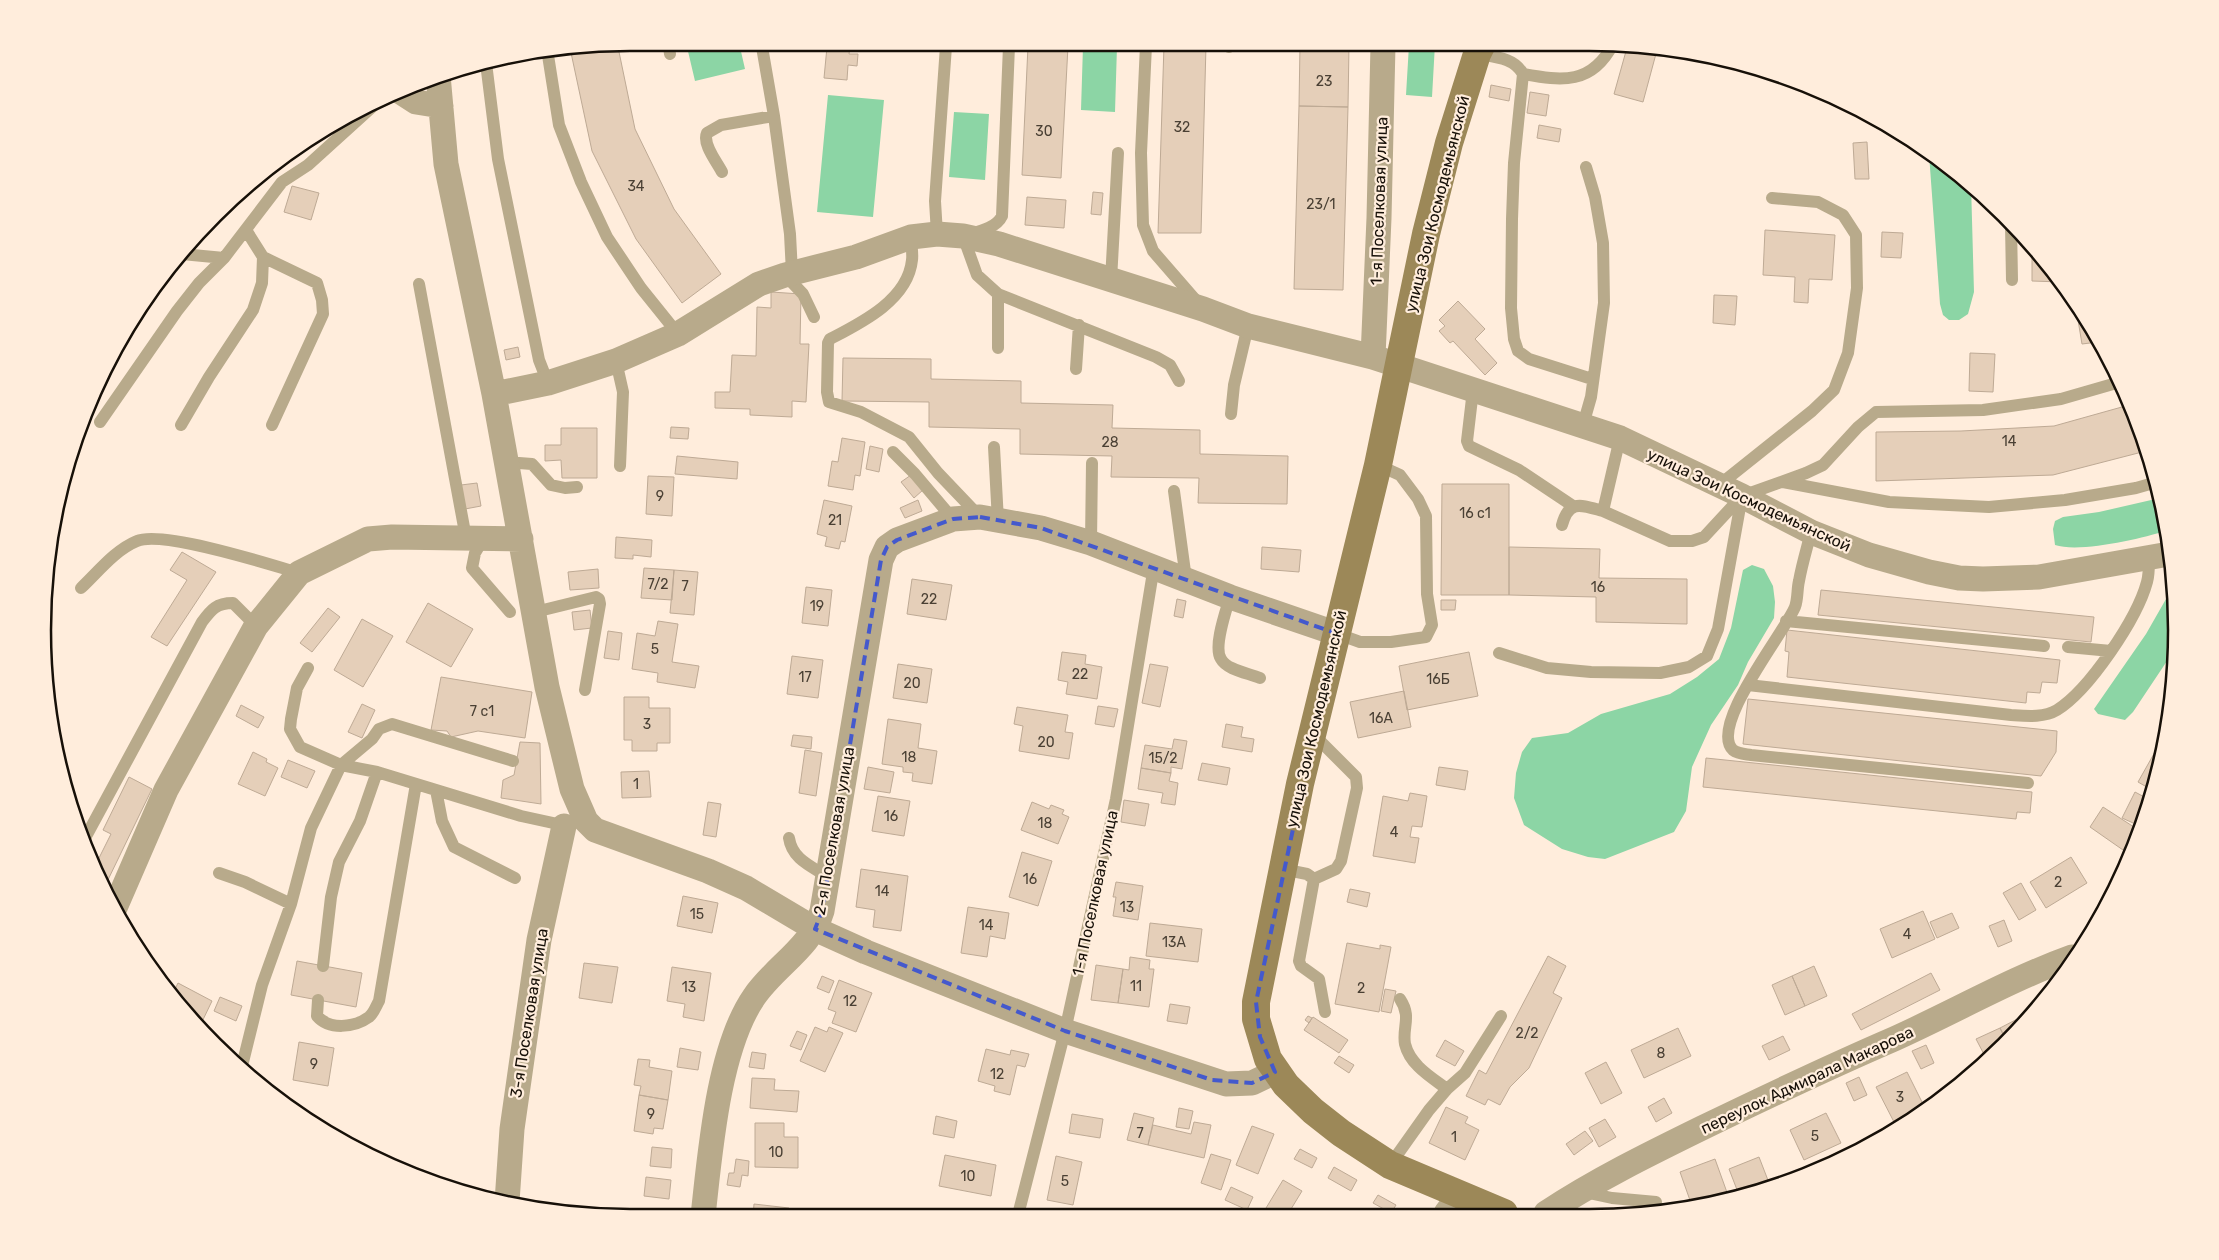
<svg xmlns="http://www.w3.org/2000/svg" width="2219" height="1260" font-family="Rubik,sans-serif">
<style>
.green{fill:#8cd5a5}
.building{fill:#e5cfb9;stroke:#beaa95}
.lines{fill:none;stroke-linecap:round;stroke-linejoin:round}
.lane{stroke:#b8aa8b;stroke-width:12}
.street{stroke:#b8aa8b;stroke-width:25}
.secondary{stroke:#9c8858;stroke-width:28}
.marked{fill:none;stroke:#4459cd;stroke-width:4;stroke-dasharray:10 6;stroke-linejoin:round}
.labels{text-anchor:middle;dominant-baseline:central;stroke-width:4.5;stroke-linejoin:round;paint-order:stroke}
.number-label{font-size:14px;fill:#4a4034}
.street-label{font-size:16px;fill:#171008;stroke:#ffeddc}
.rim{fill:none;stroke:#171008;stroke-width:2.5}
</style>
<rect width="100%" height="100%" fill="#ffeddc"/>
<path class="green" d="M1435,44L1432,97L1406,95L1409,45Z
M1083,46H1117L1115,112L1081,110Z
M687,47H740L745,69L695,81Z
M828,95L884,100L873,217L817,212Z
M954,112L989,114L985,180L949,177Z
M1929,154L1971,184L1974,292L1968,314L1959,320H1949L1943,315L1940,304Z
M2160,498L2165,531C2141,539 2079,553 2055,545L2053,529L2055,521L2063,517L2099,512Z
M1752,565L1764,569L1773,586L1775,602L1774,618L1748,662L1738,685L1711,725L1692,767L1686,811L1674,832L1605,859L1588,857L1562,849L1524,825L1514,798L1516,773L1522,752L1532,738L1568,733L1601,714L1670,694L1697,677L1719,659L1731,628L1743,570Z
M2174,585L2173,652L2133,712L2125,720L2098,714L2094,709L2146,634Z"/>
<path class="building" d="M1628,44L1657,50L1643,102L1614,94Z
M1164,45H1206L1201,233H1158Z
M1300,45H1349L1348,107L1299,106Z
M1028,46H1068L1061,178L1022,175Z
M618,47L635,129L674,209L721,274L682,303L636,239L592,151L570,48Z
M827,47H850L849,54H858L857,66L848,65L847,80L824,78Z
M1491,85L1511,89L1509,101L1489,97Z
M1530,92L1549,95L1546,116L1527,113Z
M1299,106L1348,107L1343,290L1294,289Z
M1539,125L1561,129L1559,142L1537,138Z
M1867,142L1869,179H1855L1853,143Z
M292,186L319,193L311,220L284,212Z
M1093,192L1103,193L1101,215L1091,214Z
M1027,197L1066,200L1064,228L1025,225Z
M1765,230L1835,235L1832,280L1809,279L1808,303L1794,302L1795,277L1763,275Z
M1882,232L1903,233L1901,258L1881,257Z
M2032,248L2055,273L2061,282L2032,281Z
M771,292L801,294L800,344H809L806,402L792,401V417L750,415V409L715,408V392H730L732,355L756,356L757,307L771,308Z
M1714,295L1737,296L1735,325L1713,323Z
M1458,301L1485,329L1475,339L1497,363L1485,375L1453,341L1450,343L1439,331L1445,326L1439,320Z
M2084,319L2098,342L2082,344L2078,320Z
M518,347L520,357L506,360L504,350Z
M1970,353L1995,354L1993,392L1969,391Z
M843,358L931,359V379L1021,381V403L1113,405L1112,428L1200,430V454L1288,456L1287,504L1198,503L1199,478L1111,477L1112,456L1020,454V429L929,427V402L842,401Z
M2129,405L2146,451L2053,475L1876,481V432L1961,431L2054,426Z
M671,427L689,428L688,439L670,438Z
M561,428H597V478H562L561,460L545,461V445H561Z
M842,438L865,442L860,476L855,475L853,490L828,486L832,461L838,462Z
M870,446L883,449L879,472L866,469Z
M677,456L738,462L737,479L675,474Z
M911,475L923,490L914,498L901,482Z
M648,476L674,477L672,516L646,514Z
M477,483L481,506L465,509L461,485Z
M1442,484H1509V595H1441Z
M824,500L852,506L845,542L841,541L839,549L825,546L827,537L817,534Z
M918,500L922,511L905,518L900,508Z
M616,537L652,540L651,557L633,555V559L615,558Z
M1262,547L1301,550L1299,572L1261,569Z
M1509,547L1600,549L1599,578L1687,579V624L1596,622V597L1509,595Z
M182,552L216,572L167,646L151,637L187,580L170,570Z
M644,568L674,570L672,600L641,598Z
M598,569L599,588L570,590L568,572Z
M674,570L698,572L694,615L670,613Z
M912,579L952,585L946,620L907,614Z
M806,587L832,590L828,626L802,623Z
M1821,590L2094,617L2091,642L1818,615Z
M1177,599L1186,601L1183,618L1174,616Z
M1441,600H1456L1455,610H1441Z
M428,603L473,629L451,667L406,642Z
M328,608L340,617L312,652L300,643Z
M590,610L592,628L574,630L572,612Z
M362,619L393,636L363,687L334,670Z
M658,621L678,624L672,662L699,666L695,688L657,682L658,673L632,669L637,633L655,636Z
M1787,630L2060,660L2057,683L2042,682L2040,693L2027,692L2026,703L1787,677L1789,652L1785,651Z
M608,631L622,633L619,660L604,658Z
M1062,652L1086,655L1085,664L1102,667L1097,699L1066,694L1068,682L1058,680Z
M1469,652L1478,696L1407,710L1399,666Z
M792,656L823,660L818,698L787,694Z
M898,664L932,669L927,703L893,698Z
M1150,664L1168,667L1160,707L1142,703Z
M441,677L532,692L525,738L478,731L451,737L447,731L431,730Z
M1404,691L1411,727L1358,738L1350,702Z
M624,697H649V708H670V743H657V751H632V740H624Z
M1748,699L2057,731L2056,752L2041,776L1743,744Z
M362,704L375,710L362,738L348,732Z
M241,705L264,717L258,728L236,716Z
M1098,706L1118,709L1114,727L1095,724Z
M1017,707L1068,715L1065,732L1073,733L1069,759L1019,751L1023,726L1014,724Z
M888,719L921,724L918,748L937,751L932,784L912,781L913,773L903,772V767L882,764Z
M1226,724L1243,727L1241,737L1254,739L1252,752L1222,747Z
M793,735L812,737L811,749L791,746Z
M1174,739L1187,741L1182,769L1171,767V773L1141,768L1145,745L1172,749Z
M520,742L540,743L541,804L501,798L503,780L514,775Z
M2160,743L2163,744L2152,790L2138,782Z
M805,750L822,753L816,796L799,793Z
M253,752L267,759L266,762L278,768L265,796L238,784Z
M1706,758L2032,792L2030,813L2017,812L2016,819L1703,787Z
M288,760L315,771L307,788L281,777Z
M1202,763L1230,768L1227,785L1198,780Z
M868,767L894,772L890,793L864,789Z
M1439,767L1468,771L1465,790L1436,785Z
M1141,768L1171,773L1169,781L1178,783L1175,805L1161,803L1163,793L1138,789Z
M649,771L651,797L622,798L621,772Z
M129,777L152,789L104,888L94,868L111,834L103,830Z
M2135,792L2150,800L2142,827L2122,818Z
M1410,793L1427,796L1422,827L1412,826L1410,837L1419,838L1415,863L1373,856L1383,796L1408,801Z
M878,796L910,801L904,836L872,831Z
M1124,800L1149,804L1145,826L1121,822Z
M708,802L721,804L716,837L703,835Z
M1032,802L1049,809L1051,805L1064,810L1062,814L1069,817L1058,844L1021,830Z
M2103,807L2137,829L2123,850L2090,827Z
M1022,852L1052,861L1038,906L1009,897Z
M2071,857L2087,883L2046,908L2030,882Z
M861,869L908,876L901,931L873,927L875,910L856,907Z
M1116,882L1143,886L1138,920L1113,916L1116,897H1113Z
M2021,883L2036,910L2019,920L2003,893Z
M1350,889L1370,893L1367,907L1347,902Z
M683,896L718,903L712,933L677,926Z
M968,907L1009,913L1005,939L990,936L987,957L961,953Z
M1923,911L1935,939L1892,958L1880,929Z
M1952,913L1959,928L1937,938L1930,922Z
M2004,920L2012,941L1998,947L1989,926Z
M1150,923L1202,929L1198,962L1146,956Z
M1347,943L1380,949V945L1391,947L1379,1012L1335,1004Z
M1548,956L1566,966L1553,993L1562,998L1529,1068L1510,1087L1500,1105L1488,1099L1485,1105L1466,1096L1479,1070L1486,1074Z
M1130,957L1150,960L1149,969H1154L1149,1007L1118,1003L1123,969L1129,970Z
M297,961L362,973L356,1007L291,995Z
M584,963L618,967L612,1003L579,998Z
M1096,965L1123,969L1118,1003L1091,1000Z
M1814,966L1827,996L1805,1006L1792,976Z
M672,967L711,973L704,1021L683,1017L685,1004L667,1001Z
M1931,973L1940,990L1861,1030L1852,1014Z
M822,976L834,981L829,993L817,988Z
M1792,976L1805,1006L1785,1015L1772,985Z
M839,980L872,993L856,1032L832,1023L836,1012L828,1009Z
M178,983L212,1001L199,1028L188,1017L172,995Z
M1385,989L1396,991L1391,1013L1381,1011Z
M220,997L242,1006L236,1021L214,1011Z
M1170,1004L1190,1007L1187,1024L1167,1021Z
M2025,1015L2026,1017L2007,1042L2000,1028Z
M1308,1016L1312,1018L1309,1023L1305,1020Z
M1313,1017L1348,1040L1339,1053L1304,1030Z
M815,1027L827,1032L829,1027L843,1033L825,1072L800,1061Z
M1678,1028L1691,1056L1644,1078L1631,1050Z
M2000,1028L2007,1042L1987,1060L1976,1039Z
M797,1031L807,1035L801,1050L790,1046Z
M1783,1036L1790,1050L1769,1060L1762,1046Z
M1445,1040L1464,1051L1455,1066L1436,1056Z
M299,1042L334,1048L328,1086L293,1080Z
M1926,1045L1934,1063L1921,1069L1912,1051Z
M680,1048L701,1052L698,1070L677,1067Z
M986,1049L1010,1055L1011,1050L1029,1054L1025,1067L1017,1065L1010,1095L994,1091L995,1086L978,1081Z
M752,1052L766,1054L764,1069L749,1067Z
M1339,1056L1354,1065L1349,1073L1334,1063Z
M638,1059L650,1060L649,1067L672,1071L668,1100L639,1095L641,1086L634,1085Z
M1606,1062L1622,1093L1601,1104L1585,1073Z
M1907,1072L1924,1106L1894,1122L1876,1087Z
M1859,1077L1867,1095L1854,1101L1846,1083Z
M752,1078L775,1079L774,1090L799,1091L797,1112L750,1108Z
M639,1095L668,1100L663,1129L654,1128L653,1134L634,1131Z
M1664,1098L1672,1113L1656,1122L1648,1107Z
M1446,1107L1468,1117L1465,1123L1479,1130L1465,1160L1429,1143Z
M1179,1108L1193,1111L1189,1129L1176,1127Z
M1134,1113L1154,1118L1148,1145L1127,1140Z
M1826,1113L1841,1143L1804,1160L1790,1130Z
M1072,1114L1103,1119L1100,1138L1069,1133Z
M936,1116L957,1121L954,1138L933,1134Z
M1605,1119L1616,1137L1599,1147L1589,1128Z
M1194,1122L1211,1125L1204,1158L1148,1145L1153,1125L1191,1134Z
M755,1123H784V1137H798V1168L755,1167Z
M1252,1126L1274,1134L1258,1174L1236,1165Z
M1585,1131L1593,1141L1574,1155L1566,1144Z
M652,1147L672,1149L671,1168L650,1166Z
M1300,1149L1317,1158L1312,1168L1294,1159Z
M1211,1154L1231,1160L1221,1190L1201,1183Z
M945,1155L996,1165L991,1196L939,1186Z
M1056,1156L1082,1162L1073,1205L1047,1200Z
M1759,1157L1771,1188L1739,1195L1729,1169Z
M736,1159L749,1161L748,1176L742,1175L740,1187L727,1185L729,1173H734Z
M1715,1159L1729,1198L1692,1206L1680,1172Z
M1334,1167L1357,1180L1351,1191L1328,1178Z
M646,1177L671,1180L669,1199L644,1196Z
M1283,1180L1302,1191L1288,1214H1265L1263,1213Z
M1231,1187L1253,1197L1247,1210L1225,1200Z
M1378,1195L1396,1205L1391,1213L1373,1203Z
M754,1204L789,1208L788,1216H753Z
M606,1208L652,1210V1216H606Z"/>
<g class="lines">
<path class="lane" d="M1146,45L1141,153L1143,225L1153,251L1199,304
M1009,46L1002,216C996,229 976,232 963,236L977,275L998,294L1156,357L1170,365L1179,381
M669,47L670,54
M762,47L774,116L790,234L792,273
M1229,47V45
M547,49L559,125L581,182L607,237L641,288L678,334
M1477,54C1494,57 1514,57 1523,74L1514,163L1512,219L1511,308L1514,339L1518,351L1529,359L1592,379
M486,63L498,159L539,360L548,383
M1523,74C1562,81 1592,85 1613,44
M722,172C717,162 702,144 707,133L721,125L774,116
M2011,225L2012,280
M937,234L935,201L946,46
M911,237C911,244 913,253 912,260C908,300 861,323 830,339L828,343L827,392L829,402L861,412L909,437L938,473L980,517
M182,254L224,258
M263,257L317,283L322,300L323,314L272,425
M785,275L803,294L814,317
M1111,280L1118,153
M419,284L466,538
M998,348V294
M616,361L623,392L620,466
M1076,369L1079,325
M1473,390L1467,441L1469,446L1519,470L1573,506
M1231,414L1234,385L1248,326
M100,422L177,311L199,283L224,258L282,182L308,165L382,98
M181,425L209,377L253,310L262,283L263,257L246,230
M1583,425L1591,397L1604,303L1603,243L1595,197L1586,167
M1620,438L1603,511L1670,541H1692L1704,537L1742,496L1806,473L1823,465L1858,427L1876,412L1983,410L2061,399L2120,382
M994,447L998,521
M893,452L915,474L953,519
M508,465L519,463L532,464L551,485L565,488L577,487
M1783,482L1889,502L1989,507L2065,500L2136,488L2157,482
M1718,486L1812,411L1834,390L1848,353L1857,288L1856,235L1843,215L1818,202L1772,198
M1174,491L1186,579
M1562,525C1569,499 1581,505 1603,511
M1811,532C1807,548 1802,564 1799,581C1797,589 1798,599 1795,607C1785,632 1708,726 1733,750C1738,754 1745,754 1751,755L2028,783
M484,538L475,553L472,568L510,612
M1091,543L1092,463
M81,588C98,572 115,550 137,541C162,530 269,564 299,573
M1230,597C1226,611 1213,647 1221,659C1227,670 1248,673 1260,678
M535,612L596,597L599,599L600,604L585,690
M1786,621L2044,646
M1335,633L1360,642H1391L1426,637L1432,625L1427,594L1426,516L1418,499L1400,475L1378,465
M2068,647L2111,651
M1499,653L1547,668L1591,672L1660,673L1689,667L1707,656L1718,629L1742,496
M308,668L297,688L291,719L290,729L300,747L341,765L377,772L521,816L567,826
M1748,685L2011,715C2026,716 2044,718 2057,710C2089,690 2137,619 2147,582C2149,575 2149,566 2149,559
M1312,733L1356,777L1357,788L1341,861L1336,869L1314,879
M436,790L442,821L454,847L515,878
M789,838C792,859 811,866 828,877
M83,842L202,622C211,610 216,603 233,603L256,626
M1282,869L1307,874L1314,879L1299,961L1301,966L1319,979L1325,1012
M219,873L245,882L291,904
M323,966L331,897L339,862L360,821L377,772
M1400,999C1412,1017 1402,1027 1405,1044C1410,1065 1431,1077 1447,1089
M318,1000L317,1016C329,1030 354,1028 369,1017C374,1013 376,1006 379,1001L416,784
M241,1070L262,985L291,904L311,828L341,765L372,739L379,729L392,724L513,761
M1390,1165L1429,1110L1447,1089L1465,1073L1501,1016
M1584,1192L1612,1198L1656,1202
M1018,1215L1065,1031L1116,799L1154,566"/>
<path class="street" d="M438,75L446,164L494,394L547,687L572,789L586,821L595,830L708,871L746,888L815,929L866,952L1065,1031L1226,1084L1252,1083L1275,1072
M399,91L416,102L441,106
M1373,357L1379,218L1383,45
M494,394L548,383L616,361L678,334L759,284L785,275L856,257L911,237L937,234L963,236L999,244L1203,309L1248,326L1373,357L1620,438L1742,496L1811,532L1869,555L1929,572L1959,578L1983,579L2039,577L2169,554
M114,910L166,790L256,626L299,573L368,539L392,537L521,539
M507,1202L512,1129L539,940L564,826
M1446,1213L1459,1196
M1546,1213C1596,1180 1649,1154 1702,1128C1766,1097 1829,1067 1894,1039C1954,1012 2011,979 2072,957
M703,1216C710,1154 718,1049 754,997C775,966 811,948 822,911L881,560L887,547L897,540L953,519L980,517L1041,528L1091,543L1230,597L1335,633"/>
<path class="secondary" d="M1482,44L1477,54L1449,143L1426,234L1378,465L1300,784L1256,1002V1019L1268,1059L1286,1085L1313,1111L1341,1133L1390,1165L1504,1213"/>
</g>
<path class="marked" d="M980,517L1041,528L1335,633L1256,1002L1260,1037L1275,1072L1252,1083L1212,1080L1065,1031L815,929L822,911L881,560L887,547L897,540L953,519Z"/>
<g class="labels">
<g class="number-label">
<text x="1324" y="81">23</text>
<text x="1182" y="127">32</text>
<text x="1044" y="131">30</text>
<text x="636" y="186">34</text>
<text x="1321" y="204">23/1</text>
<text x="2009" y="441">14</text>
<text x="1110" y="442">28</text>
<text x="660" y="496">9</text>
<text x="1475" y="513">16 с1</text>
<text x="835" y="520">21</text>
<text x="658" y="584">7/2</text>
<text x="685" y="586">7</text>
<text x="1598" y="587">16</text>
<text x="929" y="599">22</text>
<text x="817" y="606">19</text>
<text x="655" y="649">5</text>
<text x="1080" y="674">22</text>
<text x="805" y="677">17</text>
<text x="1438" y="679">16Б</text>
<text x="912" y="683">20</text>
<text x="482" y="711">7 с1</text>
<text x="1381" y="718">16А</text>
<text x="647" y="724">3</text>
<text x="1046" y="742">20</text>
<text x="909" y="757">18</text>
<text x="1163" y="758">15/2</text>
<text x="636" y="784">1</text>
<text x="891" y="816">16</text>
<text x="1045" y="823">18</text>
<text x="1394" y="832">4</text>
<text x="1030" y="879">16</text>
<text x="2058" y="882">2</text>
<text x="882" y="891">14</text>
<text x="1127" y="907">13</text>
<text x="697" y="914">15</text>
<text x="986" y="925">14</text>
<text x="1907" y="934">4</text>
<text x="1174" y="942">13А</text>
<text x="1136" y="986">11</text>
<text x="689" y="987">13</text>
<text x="1361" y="988">2</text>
<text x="850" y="1001">12</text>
<text x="1527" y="1033">2/2</text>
<text x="1661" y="1053">8</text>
<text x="314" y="1064">9</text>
<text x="997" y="1074">12</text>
<text x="1900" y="1097">3</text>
<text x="651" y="1114">9</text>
<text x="1140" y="1133">7</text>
<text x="1815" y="1136">5</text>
<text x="1454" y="1137">1</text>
<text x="776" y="1152">10</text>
<text x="968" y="1176">10</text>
<text x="1065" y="1181">5</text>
</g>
<g class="street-label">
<text transform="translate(1379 201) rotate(-88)">1-я Поселковая улица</text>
<text transform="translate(1437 204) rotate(-76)">улица Зои Космодемьянской</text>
<text transform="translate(1749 500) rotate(25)">улица Зои Космодемьянской</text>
<text transform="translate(1316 719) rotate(-77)">улица Зои Космодемьянской</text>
<text transform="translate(834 831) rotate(-80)">2-я Поселковая улица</text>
<text transform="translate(1095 893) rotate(-78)">1-я Поселковая улица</text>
<text transform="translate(529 1013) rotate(-81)">3-я Поселковая улица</text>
<text transform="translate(1807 1080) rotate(-25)">переулок Адмирала Макарова</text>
</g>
</g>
<path d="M0 0H2219V1260H0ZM630 51H1589A579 579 0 0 1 2168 630V630A579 579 0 0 1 1589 1209H630A579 579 0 0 1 51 630V630A579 579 0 0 1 630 51Z" fill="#ffeddc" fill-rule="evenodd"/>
<path class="rim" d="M630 51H1589A579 579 0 0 1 2168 630V630A579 579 0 0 1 1589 1209H630A579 579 0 0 1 51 630V630A579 579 0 0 1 630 51Z"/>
</svg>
